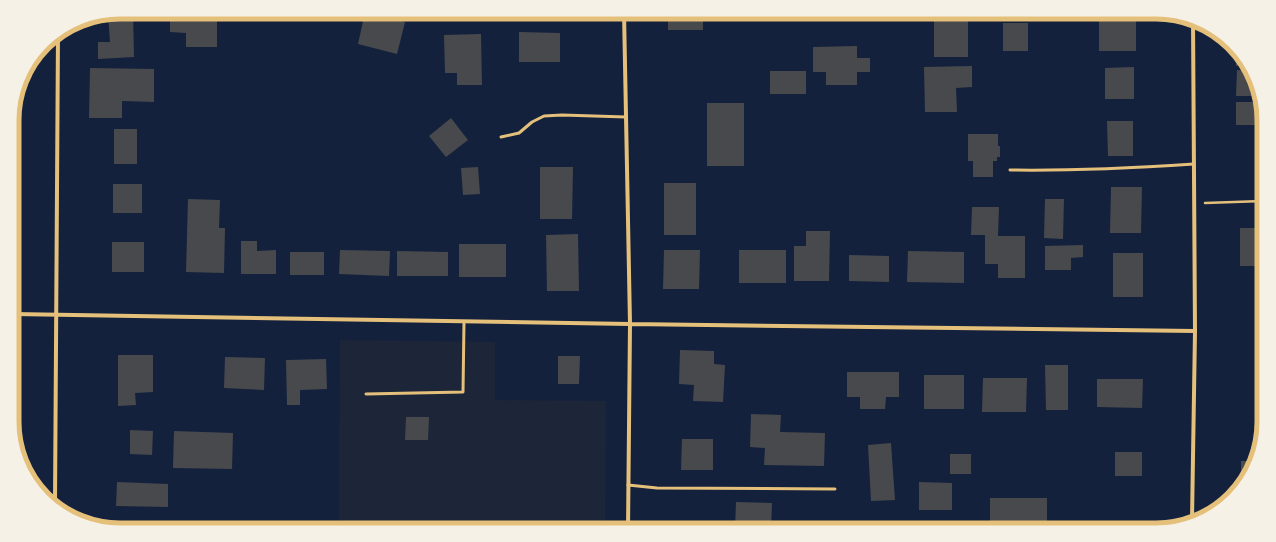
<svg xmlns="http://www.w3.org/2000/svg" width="1276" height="542" font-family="'Noto Sans',sans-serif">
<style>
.green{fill:#1d2539}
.building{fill:#48494c}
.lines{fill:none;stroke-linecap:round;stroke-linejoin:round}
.path{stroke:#e5c07b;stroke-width:2.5}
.service{stroke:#e5c07b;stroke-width:3}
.minor{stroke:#e5c07b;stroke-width:4}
.rim{fill:none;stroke:#e5c07b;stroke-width:5}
</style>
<rect width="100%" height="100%" fill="#14213d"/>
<path class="green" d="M340,340L495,342V400L606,401L605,530H339Z"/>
<path class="building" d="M120,12H133L134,57L98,59V42H110L108,14Z
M170,12H217V47H186V33L170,32Z
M365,12L405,22L397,54L358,44Z
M668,12H703V30H668Z
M1099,15H1136V51H1099Z
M968,16V57H934V17Z
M1003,23H1028V51H1003Z
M519,32L560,33V62H519Z
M481,34L482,85H457V73H445L444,35Z
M857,46V58H870V72H857V85H826V72H813V47Z
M1236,50L1242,54L1247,66H1236Z
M972,66V87L956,88L957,112H925L924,67Z
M1134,67V99H1105V68Z
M90,68L154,69V102L122,101V118H89Z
M1237,70L1248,71L1259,96H1236Z
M770,71H806V94H770Z
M1236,102H1262L1263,106V125H1236Z
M707,103H744V166H707Z
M451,118L468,140L446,157L429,136Z
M1107,121H1133V156H1108Z
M114,129H137V164H114Z
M968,134H998V146H1000V157H997V161H993V177H973V161H968Z
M478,167L480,194L463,195L461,168Z
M540,167H573L572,219H540Z
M664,183H696V235H664Z
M113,184H142V213H113Z
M1111,187H1142L1141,233H1110Z
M188,199L220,200L219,228H225L224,273L186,272Z
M1045,199H1064L1063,239L1044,238Z
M972,207H999L998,236H1025V278H998V264H985V235H971Z
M1240,228H1263L1264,266H1240Z
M806,231H830L829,281H794V246H806Z
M578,234L579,291H547L546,235Z
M241,241H257V251L276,250V274H241Z
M112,242H144V272H112Z
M459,244H506V277H459Z
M1083,245V257L1071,258V270H1045V246Z
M340,250L390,251L389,276L339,274Z
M664,250H700L699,289H663Z
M739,250H786V283H739Z
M397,251L448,252V276H397Z
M908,251L964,252V283L907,282Z
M290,252H324V275H290Z
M1113,253H1143V297H1113Z
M849,255L889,256V282L849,281Z
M1260,289H1264V322H1260Z
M1259,341H1264V373H1258Z
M680,350L714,351V364L725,365L723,402L693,401L694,385L679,384Z
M118,355H153V392L135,393L136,405L118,406Z
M558,356H580L579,384H558Z
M225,357L265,358L264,390L224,388Z
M326,359L327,389L300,390V405H287L286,360Z
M1045,365H1068V410H1046Z
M847,372H899V397H886L885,409H860V397H847Z
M924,375H964V409H924Z
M983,378H1027L1026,412H982Z
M1097,379H1143L1142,408L1097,407Z
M751,414L781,415L780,432L825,433L824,466L764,465L765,448L750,447Z
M406,417H429L428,440H405Z
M130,430L153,431L152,455L130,454Z
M174,431L233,433L232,469L173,468Z
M682,439H713V470H681Z
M891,443L895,500L871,501L868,445Z
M1115,452H1142V476H1115Z
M950,454H971V474H950Z
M1241,461H1256V463L1241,481Z
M117,482L168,484V507L116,506Z
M919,482L952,483V510H919Z
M990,498H1047V526H990Z
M736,502L772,503L771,530H735Z"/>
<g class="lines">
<path class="path" d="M1205,203L1263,201"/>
<path class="service" d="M501,137L519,133L532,122L544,116L562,115L626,117
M1010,170C1072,171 1133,168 1194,164
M366,394L463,392L464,322
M628,485L657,488L835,489"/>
<path class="minor" d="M624,12L630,324L628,530
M13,314L630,324L1195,331
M55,503L58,33
M1192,520L1195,331L1193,19"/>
</g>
<path d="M0 0H1276V542H0ZM120 19H1156A101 101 0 0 1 1257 120V422A101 101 0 0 1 1156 523H120A101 101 0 0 1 19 422V120A101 101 0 0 1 120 19Z" fill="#f6f1e7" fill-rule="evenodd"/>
<path class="rim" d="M120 19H1156A101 101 0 0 1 1257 120V422A101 101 0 0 1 1156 523H120A101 101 0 0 1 19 422V120A101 101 0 0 1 120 19Z"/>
</svg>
